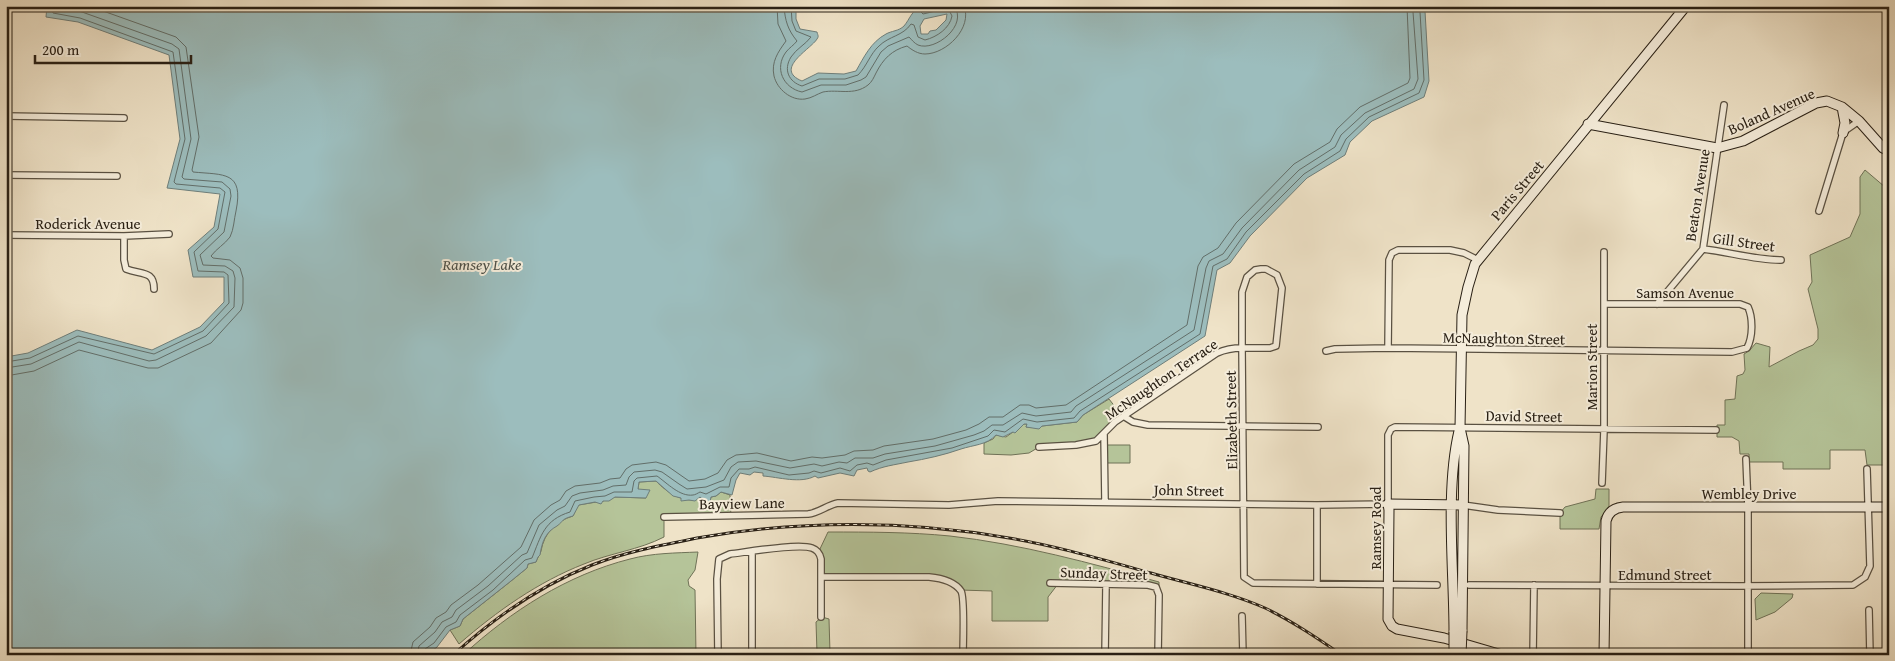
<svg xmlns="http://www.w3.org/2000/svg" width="1895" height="661" font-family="'Gentium Book Plus',serif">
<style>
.green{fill:#b5c499;stroke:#6f7257}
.water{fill:#9cbdbd;stroke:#6e7e7a;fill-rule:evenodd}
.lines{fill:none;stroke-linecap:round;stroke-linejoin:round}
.shore{stroke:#626e69;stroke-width:1}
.street-casing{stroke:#5a5142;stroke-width:8}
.secondary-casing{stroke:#292015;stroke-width:11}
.street{stroke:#f5eddb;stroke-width:5.5}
.secondary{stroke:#f5eddb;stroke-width:9}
.rail-casing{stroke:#292015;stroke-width:3}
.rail{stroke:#f5eddb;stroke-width:1;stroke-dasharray:4;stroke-linecap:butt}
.secondary-bridge-casing{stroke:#292015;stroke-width:11;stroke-linecap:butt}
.secondary-bridge{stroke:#f5eddb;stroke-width:9}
.labels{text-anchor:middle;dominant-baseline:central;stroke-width:4;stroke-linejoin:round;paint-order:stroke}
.street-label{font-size:15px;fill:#292015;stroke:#f5eddb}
.water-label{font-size:16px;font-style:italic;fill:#4c4f47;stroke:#f5eddb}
</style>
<rect width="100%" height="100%" fill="#efe3c8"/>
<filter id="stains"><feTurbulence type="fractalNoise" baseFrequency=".004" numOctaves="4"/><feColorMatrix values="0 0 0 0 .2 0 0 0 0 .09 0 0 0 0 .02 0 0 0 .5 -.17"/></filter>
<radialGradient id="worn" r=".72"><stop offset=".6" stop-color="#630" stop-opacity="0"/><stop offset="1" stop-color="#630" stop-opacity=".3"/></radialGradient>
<path class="green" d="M1865,170L1885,187L1889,188V465H1867L1865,450H1830V469H1783V462H1749V454H1740L1739,441L1732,437H1717V425H1725V400L1735,399L1737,376L1743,374L1745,370L1744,354L1749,351L1756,343L1770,347L1769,367L1799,351L1813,345L1818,339V329L1808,289L1812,282L1810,255L1850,237L1860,214V177Z
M1109,399L1123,417L1099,440L1039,447L1029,453L1011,455L984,454V443L993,439L996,435L1006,437L1024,424H1027L1026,427L1039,428L1042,426L1077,422L1083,415Z
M1104,445H1130V463H1104Z
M656,481C666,492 687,506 700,497L710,501L711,497L716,496L721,492L730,495L731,517L664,518V537C639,550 610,553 584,564C538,582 497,611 459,644L450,630L460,626L463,619L511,581L527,568L528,564L536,562C537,558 540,555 541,551C544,533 556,521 573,516L578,505L603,501L615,497L646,498L638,489L639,482Z
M1596,489H1609V508L1601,517L1599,529H1560V513L1565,507L1595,499Z
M828,532C869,532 909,532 950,536C1021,544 1090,563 1159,582V586L1058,584L1048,597V621H992V591L960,590L943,580L822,577L819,551Z
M698,552L695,570L688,580L689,586L695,590L696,655H463C511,611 567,575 630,559C652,553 676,553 698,552Z
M1761,593L1793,594L1792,598L1775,612L1756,620L1755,599Z
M822,617L829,619L830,653H817L816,622Z"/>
<path class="water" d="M47,6H796V19L800,29L817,32C818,36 819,36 817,39C811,49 773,69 802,81L818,73L844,74L856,71C864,57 871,42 886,34C891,31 899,31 904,26C910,19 911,11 922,6H1428L1425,11L1429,81L1424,97L1372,121L1350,142L1345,155L1307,178L1250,236L1230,263L1217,270L1205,336L1083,415L1077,422L1042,426L1039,429L1026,427L1027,424H1024L1015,433L1013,432L1003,437L996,435C987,445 973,445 961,449C944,455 926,459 908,462C894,465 883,466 870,472L868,471L867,468L857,470L854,476L840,473L818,478L815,476C801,484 778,477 763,476V473L754,472L750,475L740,473L736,480L732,495L721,492L716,496L711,497L710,502H706L700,497L695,501L689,500L681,501V498L673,496L656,481L639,482L638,489L650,490L646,498L615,497L609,501H603L601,504L595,502L579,505L573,516C561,519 564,521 557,526C546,532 542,541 540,555L538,557L536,562L528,564L527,568L511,581L463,619L460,626L450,630L437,647L427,655H6V357L28,353L77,330L152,350L200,327L224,302V277H193L188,250L214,227L220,194L167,188L180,139L169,55L78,22L46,17ZM947,14L946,20L936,30L930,31L928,34H921L920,26L924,19Z"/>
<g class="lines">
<path class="shore" d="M777,6L778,24L786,41C778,52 771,62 774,76C777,89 791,101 805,99C812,98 817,94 823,92C838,89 854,96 868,85C872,82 874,77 876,73C883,59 892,50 907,46C912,50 918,54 925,54C946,54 973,28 964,6
M784,6C785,21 788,30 797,41C794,45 789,48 786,52C774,68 783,88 802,92L821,85H846L861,80L866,77L881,52L888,46L909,37C912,40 914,43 918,45C935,52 969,25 954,6
M791,6L792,21L796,31L811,37C806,44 796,49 791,57C783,70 789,82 802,86L819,79H845L858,75C867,66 870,54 879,46C889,36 903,36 911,24L914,25L918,37L925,40C937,37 950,28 952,16L949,10H940L923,14L921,12L922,6
M6,362L30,358L78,336L154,354L203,331L229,303L228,275L224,272L198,271L194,252L218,229L225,192L220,188L176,184L174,182L185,139L173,52L80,18L53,13L52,6
M6,368L31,364L79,342L149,361L156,360L206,336L234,307L235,278L233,271L225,266L203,265L200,255L224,232L231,196L230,189L222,182L184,179L182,177L191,139L179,49L172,44L82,12L58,6
M6,376L34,371L79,350L148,368H158L211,343L241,310L243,303V278L240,268L230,260L213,258L211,256C216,249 225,244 230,237C234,229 234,219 236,211C244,171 224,175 193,172L192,170L199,137L186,47L176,37L89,6
M410,655L413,642L430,627L436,618L446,612L451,605L478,585L521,547L534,520L551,505L560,500L566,491L575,486L600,483L610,479L620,478L626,469L632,465L656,462L666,465L689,481L705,479L718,473L727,460L736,455L757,453L791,461L812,457L822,458L845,455L854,451L873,450L884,446L933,439L966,430L979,424L989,417H1003L1020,405H1029L1036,408L1066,405L1187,325L1198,266L1203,257L1218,248L1236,223L1294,164L1330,142L1337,129L1360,107L1408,83L1410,78L1407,6
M417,655L419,646L435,632L442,622L452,617L456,610L488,586L522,555L527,553L539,525L557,510L565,506L572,496L580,493L603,490L613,486L626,485L629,477L634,472L655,470L662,472L679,484L687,489L706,487L724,480L731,467L738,462L756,461L790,468L814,464L822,466L839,462L847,463L855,458H873L885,454L935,446L974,435L984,431L992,425H1003L1022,413L1036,416L1071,412L1076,406L1194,330L1206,268L1209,261L1223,254L1242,228L1299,170L1335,147L1341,135L1365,113L1414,89L1418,79L1413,12L1414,6
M424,655L425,649L434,643L446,627L456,622L460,615L493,590L525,560L532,558C541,536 544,520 570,512L575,501L594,497L605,496L614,492H632L634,481L637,478L657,476C667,483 680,497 693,495C695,495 698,493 700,492L706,494L720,487H729L731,478L739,469H749L755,467L789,475L809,473L814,471L821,473L840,468L850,471L857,465L867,463L873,465L886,460L952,448L988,436L994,430L1005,432L1023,419L1037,422L1074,418L1080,411L1200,334L1213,266L1227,259L1246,232L1304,174L1340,151L1346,139L1369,117L1419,93L1424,80L1420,12L1422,6"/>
<g class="street-casing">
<path id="street" d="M6,116L124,118
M6,175L117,176
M1819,211L1842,136L1846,130L1859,121
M6,235L124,236L169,234
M124,236V260L126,269C141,275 154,270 154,289
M1703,249C1729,252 1755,260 1781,260
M1657,304L1703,249L1724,105
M1388,348L1389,260L1392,253L1398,250H1450L1464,253L1478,260
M1326,351L1335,349L1388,348L1732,352L1747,348C1753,337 1753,318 1748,307L1740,304H1605
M1125,417L1133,422L1148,425L1318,427
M1104,434L1105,502
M1039,447L1076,445L1096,441L1115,422L1217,353C1226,349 1232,348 1242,348H1270L1276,346L1282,288L1277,275L1266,269H1261L1255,270L1247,277L1242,292V348L1244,577L1253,583L1437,585
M1746,459L1748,507V655
M1602,483L1604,430V252
M1463,505L1498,510L1560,513
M664,517L808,514C819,513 827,505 838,503L949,505L998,501L1317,505L1388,504V435L1391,429L1395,427L1716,430
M822,577H929C940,578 954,581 961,591C965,598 963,644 963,655
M1050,583L1148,585L1156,587L1159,595L1158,655
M1317,584V505
M1469,585L1739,586L1853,585L1865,577L1870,566L1867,469
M1869,610L1870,655
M1242,616L1243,655
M718,655L717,579L719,559L730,554C747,552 798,543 812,548C818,550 820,554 821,559V617
M752,655V551
M1105,655L1106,585
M1533,655L1534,585"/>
</g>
<g class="secondary-casing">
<path id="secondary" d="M1842,107L1845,123L1843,133
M1588,124L1717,148L1743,141L1816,103L1827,101L1842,107L1859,121L1883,148L1889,151
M1463,505L1388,504L1389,510L1388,619L1392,626L1397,629L1444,638L1502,655
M1462,631L1464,446L1460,428L1462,315L1468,287L1475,264L1686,6
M1454,632C1454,569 1445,491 1459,431
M1604,655L1606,521C1608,512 1614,508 1623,507H1889"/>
</g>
<use href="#street" class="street"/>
<use href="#secondary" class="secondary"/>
<g class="rail-casing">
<path id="rail" d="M453,655C495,617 539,586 592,565C625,552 662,545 697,538C799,520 907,520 1009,538C1057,546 1104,560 1151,573C1189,584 1229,592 1265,608C1292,621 1317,638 1342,655"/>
</g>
<use href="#rail" class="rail"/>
<g class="secondary-bridge-casing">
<path id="secondary-bridge" d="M1454,655V632
M1461,655L1462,631"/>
</g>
<use href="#secondary-bridge" class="secondary-bridge"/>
</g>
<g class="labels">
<g class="street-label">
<text transform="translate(1771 111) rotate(-24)">Boland Avenue</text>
<text transform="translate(1517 190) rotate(-50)">Paris Street</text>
<text transform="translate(1697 195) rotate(-81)">Beaton Avenue</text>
<text x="88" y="223">Roderick Avenue</text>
<text transform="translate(1744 242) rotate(8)">Gill Street</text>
<text x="1685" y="292">Samson Avenue</text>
<text transform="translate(1504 338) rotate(1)">McNaughton Street</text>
<text transform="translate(1591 367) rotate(-90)">Marion Street</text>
<text transform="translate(1161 379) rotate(-34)">McNaughton Terrace</text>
<text transform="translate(1524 416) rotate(1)">David Street</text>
<text transform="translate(1231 420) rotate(-91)">Elizabeth Street</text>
<text transform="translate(1189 490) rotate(1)">John Street</text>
<text x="1749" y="493">Wembley Drive</text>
<text transform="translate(742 503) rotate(-1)">Bayview Lane</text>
<text transform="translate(1375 528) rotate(-90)">Ramsey Road</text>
<text transform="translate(1104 573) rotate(2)">Sunday Street</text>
<text x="1665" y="574">Edmund Street</text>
</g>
<g class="water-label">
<text x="482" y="264">Ramsey Lake</text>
</g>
</g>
<rect width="1895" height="661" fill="none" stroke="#efe3c8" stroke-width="25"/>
<rect x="8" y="8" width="1880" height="646" fill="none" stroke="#292015" stroke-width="2.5"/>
<rect x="12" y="12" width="1870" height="636" fill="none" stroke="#292015"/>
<path d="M35 55v8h156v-8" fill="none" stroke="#292015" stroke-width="2.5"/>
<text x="42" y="55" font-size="15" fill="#292015" stroke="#f5eddb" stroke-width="4" paint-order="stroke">200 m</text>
<rect width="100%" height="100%" filter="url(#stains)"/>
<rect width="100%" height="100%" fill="url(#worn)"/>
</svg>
